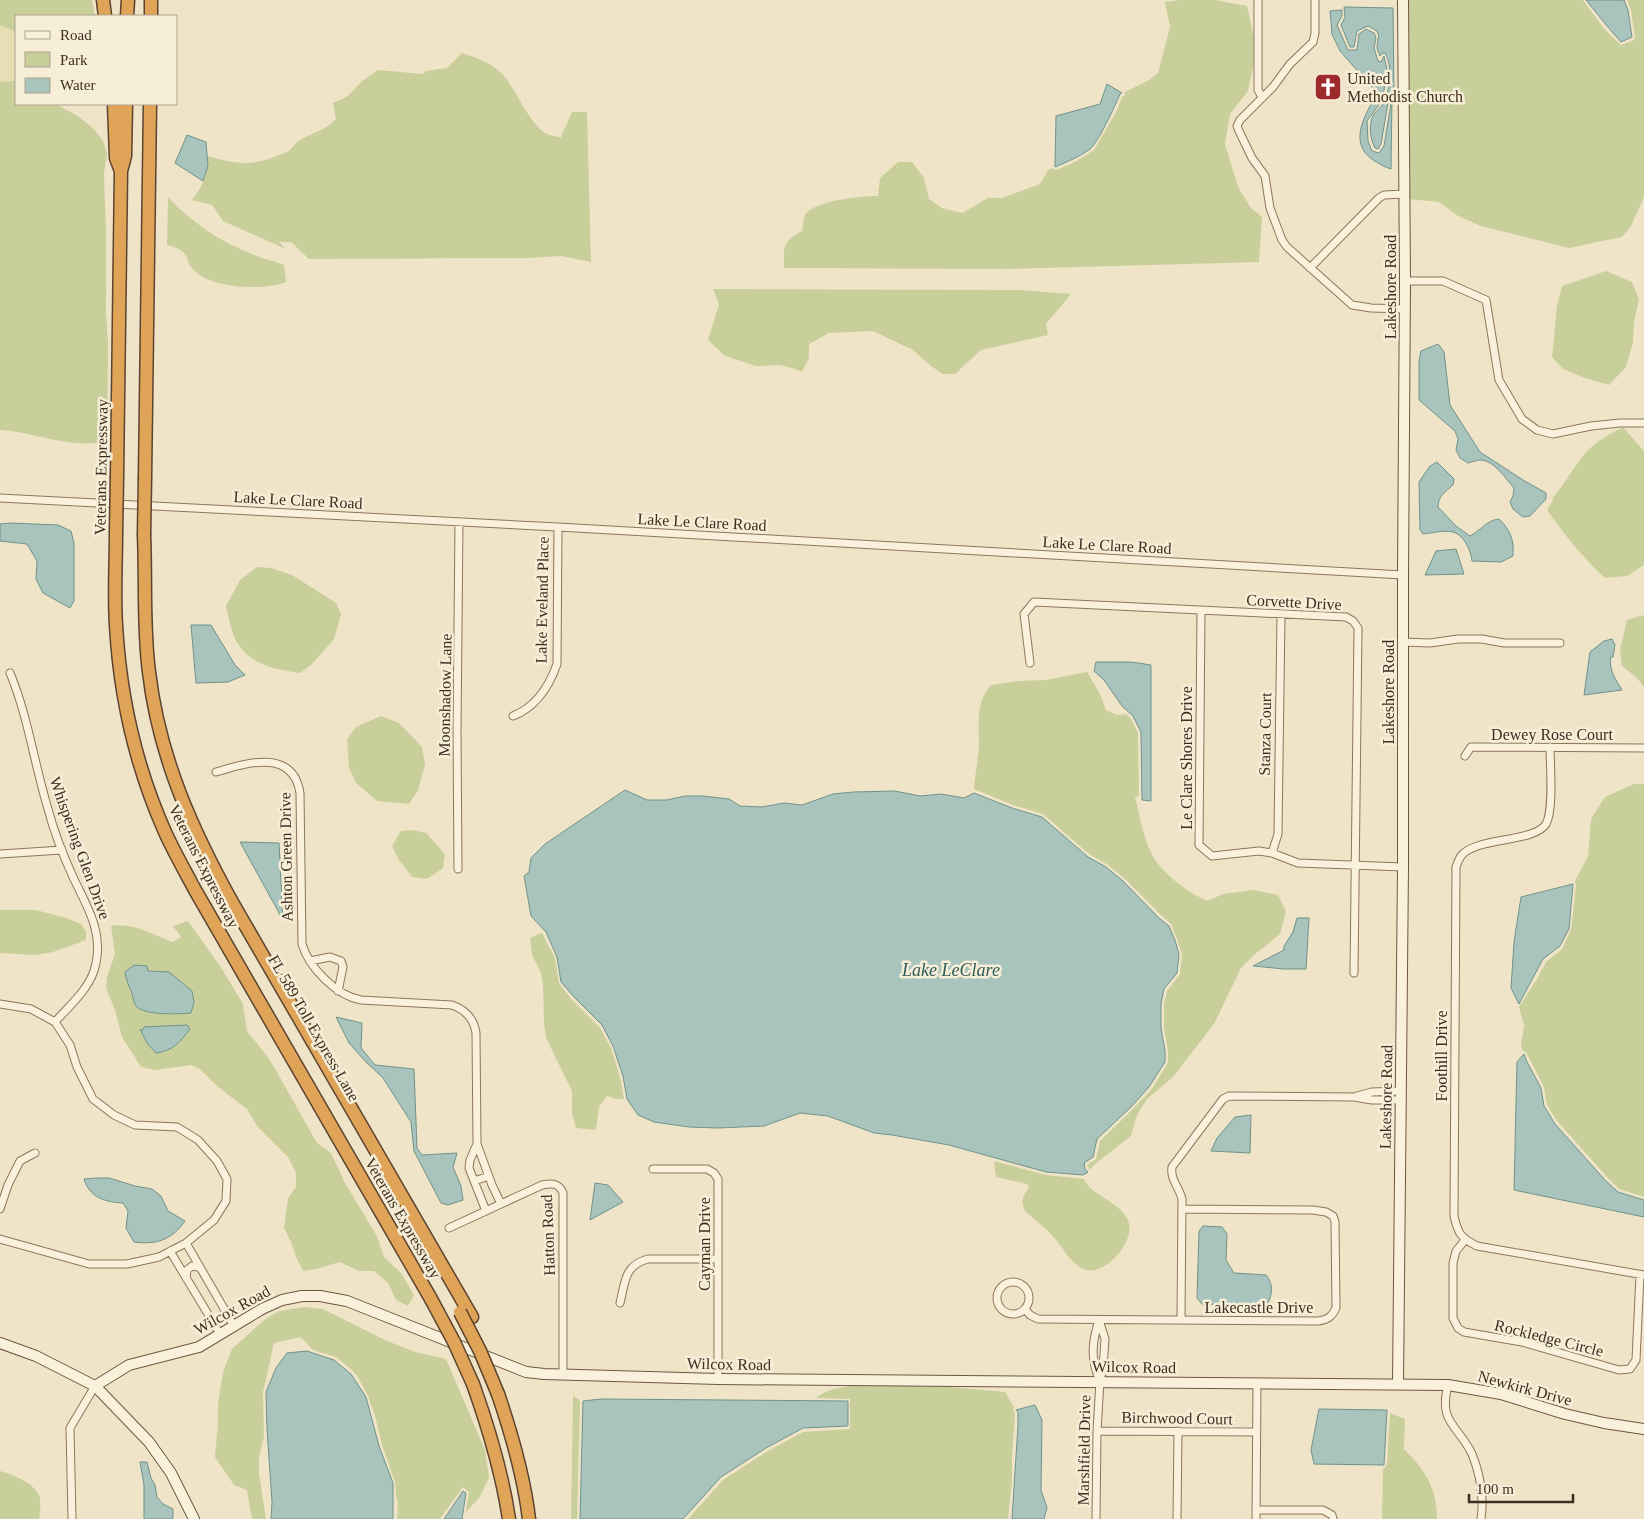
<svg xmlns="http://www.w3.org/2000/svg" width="1644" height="1519" font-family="Georgia,serif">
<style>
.farmland{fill:#e6deb5}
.green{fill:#c9cf9b}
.water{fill:#a9c4bc;stroke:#6f938a}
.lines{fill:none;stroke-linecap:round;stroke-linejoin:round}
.street-casing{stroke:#8d765c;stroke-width:9}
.secondary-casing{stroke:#6f573f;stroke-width:12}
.highway-casing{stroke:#5b4430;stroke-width:15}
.street{stroke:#faf1dc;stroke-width:7}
.secondary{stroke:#faf1dc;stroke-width:10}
.highway{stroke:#e0a458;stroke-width:12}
.highway-bridge-casing{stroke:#5b4430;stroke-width:15;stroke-linecap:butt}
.highway-bridge{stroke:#e0a458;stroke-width:12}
.labels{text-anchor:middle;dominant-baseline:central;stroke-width:5;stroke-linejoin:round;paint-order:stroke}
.poi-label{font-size:16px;fill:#3d2e20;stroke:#f7eed8;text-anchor:start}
.street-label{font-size:16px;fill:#3d2e20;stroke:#f7eed8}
.water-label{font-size:18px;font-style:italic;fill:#2f5d5a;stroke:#f7eed8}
</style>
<rect width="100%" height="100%" fill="#f0e4c8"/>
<path class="farmland" d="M0,0L16,16V90H0Z"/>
<path class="green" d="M0,0H92L95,16H16V33L14,31L0,25Z
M1180,0H1215L1247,6L1255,43V58L1248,91L1230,114L1225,144L1238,187L1251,208L1262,217L1259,262L1007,269L784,268C784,246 782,242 802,231C803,226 803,219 805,215C814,200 862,196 878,196L880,178L898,162H912L924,178L929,199L942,208L962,213L988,198H1002L1040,184L1048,170L1052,168L1056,170L1075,162L1094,150L1116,112L1122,97L1125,95V92L1149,80L1158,73L1170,27L1165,2Z
M1409,0H1583L1604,29L1621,45L1634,40L1635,37L1631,10L1627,0H1644V197L1631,226L1622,237L1569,248L1481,226L1458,216L1439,202L1408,199L1407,84Z
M462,53C477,58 492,63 503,75C519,93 526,119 545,133C549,136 555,136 560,137V139L572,112H587L591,262L561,256L528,258L309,259L291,242H279L286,249L223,221L212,205L192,200C203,186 208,174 207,156C233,163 248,167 274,157C279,155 285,153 288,151C293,148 295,143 300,140C312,133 326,130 336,119L333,103L348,96L362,81L378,70L423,74L426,71L447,68Z
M16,81V104H55L78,116L94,129L103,141L107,154L104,173L106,232V313L108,344L107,441C70,450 36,432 0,430V82Z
M168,197C192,223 221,242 254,255C264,259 274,261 284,265L286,282C264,291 206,289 191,267C188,264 188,259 186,256C183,249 174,247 167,245Z
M1606,271L1632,282L1639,299L1634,322L1633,342L1626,367L1609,385L1585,378L1563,369L1552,357L1557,306L1562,286Z
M713,289L1020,290L1071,294L1046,324L1048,335L981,350L955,374H942L930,365L913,350L873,331L829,333L809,344V358L802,372L795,369L780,365L756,366L725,356L708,340L719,304Z
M1623,427L1644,451V565L1627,576L1605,578C1583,558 1564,534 1547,510L1553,500L1552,499C1565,484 1575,464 1587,451C1597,441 1610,434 1623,427Z
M257,567L271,568L292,575L336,603L341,614L334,639L311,665L300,673C275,669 253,666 238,644C231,633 229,618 226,606L240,580Z
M1644,615V687L1637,678L1622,666L1620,650L1627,620Z
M1087,672L1100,694L1106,710L1117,715L1126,714L1131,719L1138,733L1139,796L1135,797C1140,816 1144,843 1155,860C1167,877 1188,892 1207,901L1223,894L1254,890L1278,895L1286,911L1280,934L1255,954L1241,968L1214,1024L1173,1077L1147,1099L1137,1115L1131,1136L1095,1164L1090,1170L1087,1165L1096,1159L1100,1141L1133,1109L1151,1090L1168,1063V1051L1164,1028V1004L1167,991L1180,974L1182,954L1177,939L1171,924L1162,916L1125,879L1108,865L1089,854L1043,814L1013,805L974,789C975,775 978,760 979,746C979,723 975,704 991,685L1018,681L1045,680Z
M381,716L399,723L422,747L425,765L418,790L409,804L377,801L356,783L349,768L347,739L356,727Z
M1634,784H1644V1197L1619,1189L1607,1177L1557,1121L1547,1105L1544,1087L1526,1052L1523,1051L1521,1046L1524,1025L1519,1007L1537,979L1546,962L1562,949L1571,930L1576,885L1575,881L1588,856L1591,819L1605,797Z
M412,830L426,833L445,854L443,868L427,879L412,877L399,860L392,846L401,831Z
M0,910H36L66,918L81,924L86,931V940L53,952L36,955L0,953Z
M188,921L222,969L243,1004L247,1031L270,1060L317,1143L331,1153L345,1183L377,1236L384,1257L401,1273L414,1295L408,1306L396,1300L388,1283L374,1271H359L340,1262L316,1269L303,1271L296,1257L291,1242L284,1228L288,1198L296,1187V1173L288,1157L257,1126L247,1109L218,1087L201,1070L191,1065L155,1070L141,1067L122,1037L115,1010L106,988L107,977L115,954L111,926C133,922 152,934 172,942L181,937L173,926Z
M542,933L555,958L559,983L572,1000L600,1028L611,1048L620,1077L624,1099H616L607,1096L599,1107L596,1130L576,1128L572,1113V1091L546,1038L544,1024L543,984L541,973L532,955L530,938Z
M994,1161L1046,1175L1084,1179C1089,1194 1120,1202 1128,1220C1132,1232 1127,1242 1120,1252C1110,1264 1093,1278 1078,1266C1069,1260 1063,1248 1056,1240C1047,1229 1035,1220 1025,1211C1020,1200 1023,1196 1029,1188L1027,1184L996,1177Z
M304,1307L323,1309L385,1340L415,1352L446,1359L485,1450L489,1478L479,1498L466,1512L469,1492L463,1487L440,1519H397L398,1501L396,1497L395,1482L382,1445L375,1416L368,1396L358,1377L353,1371L336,1357L313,1350L301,1337L274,1343L263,1392L264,1437L259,1457V1474L266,1519H252L247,1490L234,1485L215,1457L218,1423V1404L223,1372L232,1349L264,1320L279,1311Z
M876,1384H919L1005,1392L1014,1407L1013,1410L1015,1413L1012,1458V1481L1008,1519H688L723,1480L768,1451L803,1432L850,1429V1399L816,1398C832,1385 856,1386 876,1384Z
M573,1396L580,1400L577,1519H571Z
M1390,1413L1405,1419L1404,1449C1425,1470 1437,1488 1437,1519H1382L1383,1469L1387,1465Z
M0,1471C12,1474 39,1485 40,1499C41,1505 40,1513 39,1519H0Z"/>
<path class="water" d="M1586,0H1624L1628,10L1632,37L1621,42L1607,26Z
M1344,7L1393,8L1394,95H1391L1389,97L1381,144L1378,149L1375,148C1370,138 1368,124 1374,114C1377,110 1382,107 1384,102C1390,88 1393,67 1385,53H1383L1380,56C1379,53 1378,51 1377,48C1377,35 1384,34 1368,26L1357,31L1354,47H1350L1341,25L1345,17Z
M1342,10V16L1337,25L1348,50H1357L1359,34L1366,29L1374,33L1376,38L1374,48L1378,61L1381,62L1384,56L1388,74L1381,102L1367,121L1368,141L1372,151L1379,153L1384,146L1392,98L1391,169C1384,167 1380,164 1373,160C1347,142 1366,114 1377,93L1340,51L1332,34L1330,11Z
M1107,84L1122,93L1120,94C1115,106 1098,143 1090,149C1079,157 1067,162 1055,167L1056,116L1100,104Z
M187,135L206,142L208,166L203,181L175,163Z
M1438,344L1444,352L1450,405L1480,452L1523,480L1546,493V499L1530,516L1523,517L1513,509L1510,502L1513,496L1514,488C1506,479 1494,460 1480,460C1477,460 1472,462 1468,463L1460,458L1456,450L1458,439L1455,431L1419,400V361L1421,351Z
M1437,462L1454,479L1453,485C1445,492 1438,496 1438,507L1456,526L1470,536C1480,531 1487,520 1499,519C1511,531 1514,540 1513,556L1501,562L1472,561C1471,551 1465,538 1456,533C1447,529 1432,533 1423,534L1420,530L1419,482L1430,466Z
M10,523L58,525L71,531L74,543V601L70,608L43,593L36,579L37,561L27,544L0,541V524Z
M1456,549L1464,574L1425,575L1436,551Z
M191,625H211L235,665L245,675L228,682L196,683Z
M1612,639L1615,645L1613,657H1611C1608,669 1616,680 1622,690L1584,695L1590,652L1604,641Z
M1096,662H1131L1151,665V801L1142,800L1141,732L1133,716L1122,706L1104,680L1094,671Z
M625,790L647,800H667L685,796H703L729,799L740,806L762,807L784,803L802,805L833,794L853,792L895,791L920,796L941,794L964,798L974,793L1012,808L1042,817L1088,857L1106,867L1123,881L1160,919L1169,926L1175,940L1179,954L1177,973L1164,989L1161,1004V1028L1165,1051V1062L1149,1087L1131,1107L1097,1139L1093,1157L1084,1163L1085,1169L1088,1172L1083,1175L1046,1172L949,1145L892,1135L874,1133L828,1116L800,1113L764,1126L718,1128L689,1127L654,1122L638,1115L627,1099L623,1076L613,1046L602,1025L574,997L561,982L557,957L546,932L531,916L524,876L529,872L531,858L545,844Z
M240,842L279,843L283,920Z
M1573,884L1569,929L1560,946L1543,959L1519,1004L1511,988L1514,942L1521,897Z
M1297,918H1309L1306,969H1284L1253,966L1284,950V946L1293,932Z
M134,965L147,966L148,971L169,972L192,991L194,1002L191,1013C179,1014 145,1016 136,1006C133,1002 133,995 131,991C128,984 126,979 125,972Z
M336,1017L362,1023L361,1048L375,1065L414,1069L417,1148L422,1155L457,1153L453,1167L461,1186L463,1200L448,1205L441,1203L414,1151L411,1122L383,1078L365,1061L349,1043Z
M187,1025L190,1029C180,1042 173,1051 156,1053L147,1043L140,1029L142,1031L144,1027Z
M1524,1054L1527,1062L1541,1088L1544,1106L1555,1124L1605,1180L1618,1192L1644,1200V1217L1514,1190L1517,1062Z
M1251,1115L1250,1153L1211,1151L1217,1138L1235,1117Z
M96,1178H109L135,1186L152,1189L161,1196L168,1211L185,1221C172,1240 156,1245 134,1242L126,1228L128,1211L123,1203C105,1202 90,1198 84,1179Z
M595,1183L608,1185L623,1202L590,1220Z
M1203,1226L1222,1227L1227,1234L1226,1260L1234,1273L1266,1275C1273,1283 1273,1293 1268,1303L1260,1305L1202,1304L1197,1298L1199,1231Z
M307,1351L334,1360L351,1374L366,1397L379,1446L393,1483V1519H271L272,1502L267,1429L266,1392L276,1368L287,1353Z
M601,1399L848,1401V1426L803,1428L766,1448L721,1477L683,1519H580L583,1401Z
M1035,1405L1042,1420L1041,1490L1047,1508L1044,1519H1012L1018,1425V1412L1016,1410Z
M1319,1409L1387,1410L1384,1465L1314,1464L1311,1450Z
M140,1462H147L151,1478L155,1485L157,1497L163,1504L173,1509V1519H144V1485Z
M463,1491L466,1493L462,1519H444Z"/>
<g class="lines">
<g class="street-casing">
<path id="street" d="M1258,0V90L1262,97
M1315,0V33L1313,42L1290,64L1273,87L1240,120L1237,126L1239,131L1252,158L1265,176L1270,208L1282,240L1287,247L1352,305L1371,308L1405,309
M1310,268L1379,198L1384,195L1404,194
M1405,281H1443L1486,300L1499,380L1522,419L1537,430L1553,434L1591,426L1620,423H1644
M0,498L558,527L1403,575
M1201,611L1199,845L1212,856L1259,851L1272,853L1298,863L1403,867
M1403,642L1430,643L1458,639H1482L1504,643H1560
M1030,663L1024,614L1034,602L1346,617L1353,621L1358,628L1354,973
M10,673C28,716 34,763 48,809C54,832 63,855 73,877C86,905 103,930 96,963C92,987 70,1005 55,1022
M513,716C536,707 549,687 557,664L558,527
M1550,747C1550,764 1554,810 1546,824C1534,843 1475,837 1461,856C1459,859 1457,864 1456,867L1454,1216C1458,1234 1461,1238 1477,1246L1644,1275
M1465,756L1471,747L1644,748
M216,772C246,763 293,748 300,793L302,944C309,968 337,996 361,1000L452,1005C466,1010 474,1019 476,1033L477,1144
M1272,853L1278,834L1281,614
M0,854L62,850
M458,869L457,731L459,522
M310,961L330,957L341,961L343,967L338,991
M0,1004L31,1009L55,1022L70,1045L77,1067L93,1099L114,1115L135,1125L177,1127L198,1140L217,1161L227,1179L226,1201L214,1220L186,1243L159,1257L127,1264H89L0,1239
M1357,1096L1372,1092L1401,1091
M653,1169H707L714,1173L718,1179V1379
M474,1181L489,1176
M0,1209L8,1185L20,1161L35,1153
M486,1211L469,1168L470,1160L477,1144L492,1185L501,1204
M449,1228L542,1185C552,1183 559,1183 563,1193V1374
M1465,1240L1456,1251L1453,1263V1318L1458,1328L1464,1332L1522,1342L1619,1370L1630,1369L1636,1360L1640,1275
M186,1243L234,1326
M170,1251L220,1334
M186,1278L187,1270L192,1266L198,1267
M997 1298a16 16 0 1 1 32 0a16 16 0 1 1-32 0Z
M620,1303C625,1283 624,1265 648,1259H718
M1025,1309L1030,1315L1038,1319L1318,1321C1327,1320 1332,1317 1336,1308L1335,1222L1333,1216L1326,1212L1313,1210L1182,1209
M1099,1320C1092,1342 1090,1359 1100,1381
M1181,1320L1182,1199C1179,1187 1170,1179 1172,1167L1223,1099L1229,1096L1354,1097L1372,1100H1401
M1448,1385C1438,1423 1458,1425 1472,1454C1480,1474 1484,1498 1481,1519
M1097,1431L1256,1432
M1256,1510H1323L1332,1515L1333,1519
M72,1519L70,1428L95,1386
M1096,1519L1097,1431L1100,1381L1103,1368L1105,1339L1099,1320
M1177,1519L1178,1431
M1256,1519L1257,1383"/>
</g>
<g class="secondary-casing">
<path id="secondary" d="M0,1343L36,1356L95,1386L149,1442L171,1473L194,1519
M1398,1384L1403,867V575L1405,281L1403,0
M95,1386L129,1365L199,1347L262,1309L282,1300L302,1296H320L347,1301L526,1372L544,1374L718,1379L1448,1385L1501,1394L1565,1414L1604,1423L1644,1429"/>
</g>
<g class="highway-casing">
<path id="highway" d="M103,0L105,16
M127,16L128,0
M151,16V0
M114,104L116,158L121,171L117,476
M121,171L125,156L126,104
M145,477L150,104
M116,533C116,563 114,594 116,625C120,696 136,767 165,832C174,852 185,871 195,890L431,1299
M144,535C146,581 143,627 149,672C159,757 192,830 233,904L472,1317
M473,1384C489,1429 502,1472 509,1519
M498,1394C512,1435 524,1476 529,1519"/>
</g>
<use href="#street" class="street"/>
<use href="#secondary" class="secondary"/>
<use href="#highway" class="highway"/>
<g class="highway-bridge-casing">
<path id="highway-bridge" d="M116,533L117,476
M144,535L145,477
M431,1299L454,1342L473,1384
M460,1312L480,1351L498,1394"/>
</g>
<use href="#highway-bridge" class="highway-bridge"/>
</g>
<defs>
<g id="church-square" transform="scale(1.4375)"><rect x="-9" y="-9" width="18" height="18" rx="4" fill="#9e2a2b" stroke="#f7eed8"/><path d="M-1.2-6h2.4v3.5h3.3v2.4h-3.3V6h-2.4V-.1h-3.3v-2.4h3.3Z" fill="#fff"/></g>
</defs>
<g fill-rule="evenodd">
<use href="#church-square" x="1328" y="87"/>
</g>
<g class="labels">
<g class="poi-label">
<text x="1347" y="78">United<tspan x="1347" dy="18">Methodist Church</tspan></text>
</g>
<g class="street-label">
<text transform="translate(1390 287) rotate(-90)">Lakeshore Road</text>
<text transform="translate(101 467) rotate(-89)">Veterans Expressway</text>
<text transform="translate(298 500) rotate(3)">Lake Le Clare Road</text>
<text transform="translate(702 522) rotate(3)">Lake Le Clare Road</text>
<text transform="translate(1107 545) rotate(3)">Lake Le Clare Road</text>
<text transform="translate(542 600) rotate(-89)">Lake Eveland Place</text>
<text transform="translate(1294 602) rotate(3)">Corvette Drive</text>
<text transform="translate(1388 692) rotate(-90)">Lakeshore Road</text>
<text transform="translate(445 695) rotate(-89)">Moonshadow Lane</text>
<text transform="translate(1265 734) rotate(-89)">Stanza Court</text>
<text x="1552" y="734">Dewey Rose Court</text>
<text transform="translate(1186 758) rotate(-90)">Le Clare Shores Drive</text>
<text transform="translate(80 848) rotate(70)">Whispering Glen Drive</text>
<text transform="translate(286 857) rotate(-91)">Ashton Green Drive</text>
<text transform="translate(204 866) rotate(63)">Veterans Expressway</text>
<text transform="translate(314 1028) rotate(60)">FL 589 Toll Express Lane</text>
<text transform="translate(1441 1056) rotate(-90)">Foothill Drive</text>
<text transform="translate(1386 1097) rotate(-89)">Lakeshore Road</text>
<text transform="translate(403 1218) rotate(60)">Veterans Expressway</text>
<text transform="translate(548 1235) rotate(-92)">Hatton Road</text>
<text transform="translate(704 1244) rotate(-90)">Cayman Drive</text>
<text x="1259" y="1307">Lakecastle Drive</text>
<text transform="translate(232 1310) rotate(-29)">Wilcox Road</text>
<text transform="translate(1549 1338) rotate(14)">Rockledge Circle</text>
<text transform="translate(729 1364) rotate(1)">Wilcox Road</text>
<text transform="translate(1134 1367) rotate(1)">Wilcox Road</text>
<text transform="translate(1525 1388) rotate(15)">Newkirk Drive</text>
<text transform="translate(1177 1418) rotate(1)">Birchwood Court</text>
<text transform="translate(1084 1450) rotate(-89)">Marshfield Drive</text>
</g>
<g class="water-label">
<text x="951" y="970">Lake LeClare</text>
</g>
</g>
<rect x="15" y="15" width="162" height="90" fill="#f7eed8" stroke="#ada18e"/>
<rect x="25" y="31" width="25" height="8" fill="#faf1dc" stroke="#ada18e"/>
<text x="60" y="40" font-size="15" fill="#3d2e20">Road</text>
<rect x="25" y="52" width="25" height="15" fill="#c9cf9b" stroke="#ada18e"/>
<text x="60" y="65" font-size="15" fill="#3d2e20">Park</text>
<rect x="25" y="78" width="25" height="15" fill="#a9c4bc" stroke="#ada18e"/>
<text x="60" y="90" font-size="15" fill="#3d2e20">Water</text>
<path d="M1469 1494v8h104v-8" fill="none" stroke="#3d2e20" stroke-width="2.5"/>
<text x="1476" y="1494" font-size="15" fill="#3d2e20" stroke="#f7eed8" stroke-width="4" paint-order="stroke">100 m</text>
</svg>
